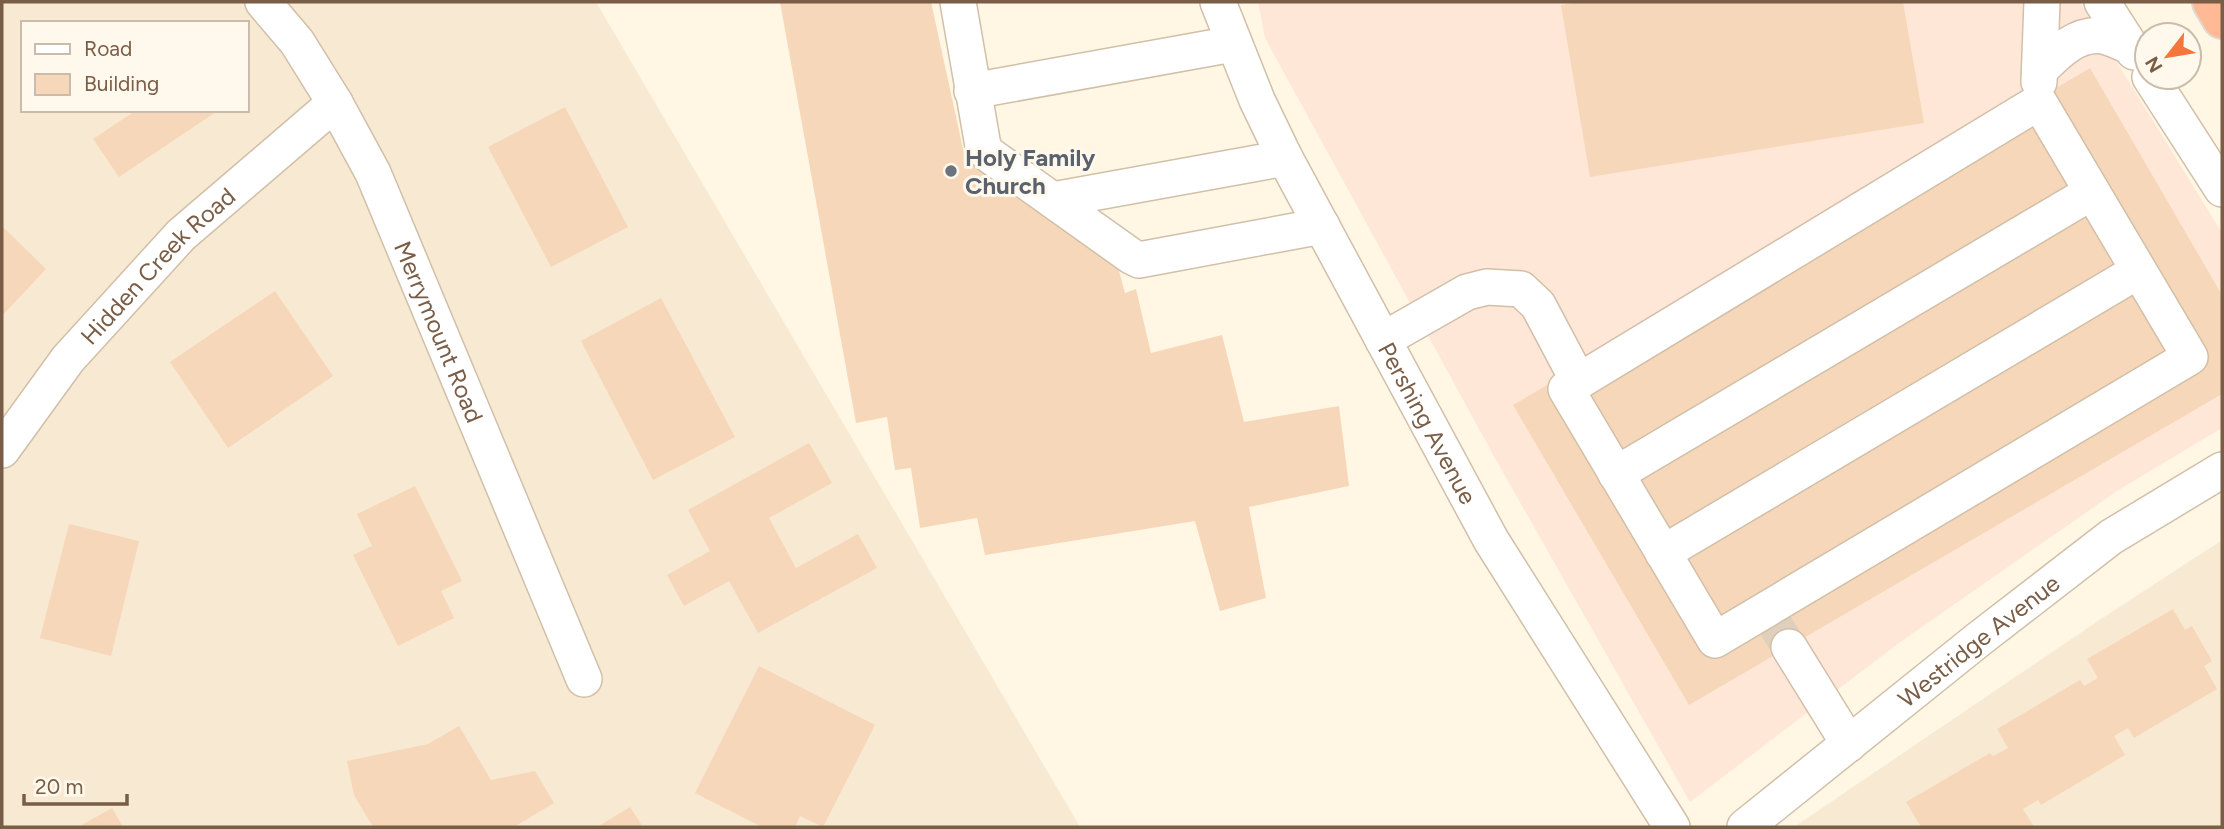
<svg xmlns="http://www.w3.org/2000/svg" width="2224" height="829" font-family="Figtree,sans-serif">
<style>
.residential{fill:#f7e9d2;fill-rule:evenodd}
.commercial{fill:#ffe7d8}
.building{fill:#f7d7b9}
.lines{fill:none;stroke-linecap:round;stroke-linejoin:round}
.minor-tunnel{stroke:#ded0bc;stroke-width:35;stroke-dasharray:35 18;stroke-linecap:butt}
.minor-casing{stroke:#d1bfa8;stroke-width:38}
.highway-casing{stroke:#dfd8d3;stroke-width:42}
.minor{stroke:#fff;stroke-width:35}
.highway{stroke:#ffba95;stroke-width:38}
.worship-dot{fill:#6b7280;stroke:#fff9ed;stroke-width:2.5}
.labels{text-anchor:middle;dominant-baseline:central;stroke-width:6;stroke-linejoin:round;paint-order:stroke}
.worship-label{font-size:24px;font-weight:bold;fill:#5b616d;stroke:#fff9ed;text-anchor:start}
.street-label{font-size:24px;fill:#7a5d46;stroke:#fff9ed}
</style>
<rect width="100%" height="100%" fill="#fff7e4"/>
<path class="residential" d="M2,2H596L1080,827H2ZM23,23H247V110H23Z
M2222,540V827H1794L2098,621Z"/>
<path class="commercial" d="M1258,2H2080L2222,233V428L2117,491L1899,643L1690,802L1496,460L1265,38Z"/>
<path class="building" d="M780,2H931L965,158L1115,256L1125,293L1136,289L1151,353L1222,335L1244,422L1339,406L1349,486L1249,507L1266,598L1220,611L1195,521L985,555L977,518L920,528L911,468L895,470L887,417L856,423Z
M1579,2H1903L1924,123L1590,177L1561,5Z
M2090,68L2222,295V394L1689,705L1513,405Z
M565,107L628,227L551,267L488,147Z
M130,110H219L119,177L93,139L132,113Z
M2,226L46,269L2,316Z
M275,291L333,376L228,448L170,362Z
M661,298L735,437L653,480L581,341Z
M809,443L832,483L769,518L796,568L858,534L877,568L758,633L729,581L684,606L667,575L710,551L688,510Z
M415,486L462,581L441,591L454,618L398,646L353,555L372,546L357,514Z
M69,524L139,541L111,656L40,638Z
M2173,609L2185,630L2192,626L2212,661L2204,666L2217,689L2134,738L2128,728L2114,736L2125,755L2041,805L2038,800L2023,809L2034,827H1921L1906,802L1990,753L1993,756L2008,748L1997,729L2080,680L2084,686L2098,678L2087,659Z
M759,666L875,725L823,827L800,816L795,827H762L695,793Z
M459,726L491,780L535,771L554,803L514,827H373L354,795L347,761L428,744Z
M630,807L643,827H597Z
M112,808L123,827H78Z"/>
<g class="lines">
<path class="minor-tunnel" d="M1766,610L1789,647"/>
<g class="minor-casing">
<g id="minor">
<path id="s1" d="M263,2L297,42L335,103L373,173L584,679"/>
<path d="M958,2L983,146L988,154L1131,256L1139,260L1322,226"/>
<path id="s2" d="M1218,2L1257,100L1285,158L1491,540L1672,827"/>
<path d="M2102,2L2134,52"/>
<path d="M2040,70C2057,53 2077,32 2103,36C2112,38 2122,43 2131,47"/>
<path d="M2150,77L2222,189"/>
<path d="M2039,82L2042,2"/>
<path d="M972,91L1233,44"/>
<path d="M2039,102L2190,357L1715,640L1566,389Z"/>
<path d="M1053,200L1285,158"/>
<path d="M1383,340L1467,292L1487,287L1521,289L1538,305L1573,371"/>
<path id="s3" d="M2,450L68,359L181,235L335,103"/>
<path d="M1616,474L2092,192"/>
<path d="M1663,553L2138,271"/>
<path d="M1789,647L1849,744"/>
<path id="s4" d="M1745,827L1979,639L2111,537L2222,470"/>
</g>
</g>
<g class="highway-casing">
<path id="highway" d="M2212,2L2222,19"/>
</g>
<use href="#minor" class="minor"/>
<use href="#highway" class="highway"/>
</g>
<circle class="worship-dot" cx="951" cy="171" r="7"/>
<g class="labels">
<g class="worship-label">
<text x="965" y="157">Holy Family<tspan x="965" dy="28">Church</tspan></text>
</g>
<g class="street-label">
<text stroke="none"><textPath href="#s3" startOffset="242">Hidden Creek Road</textPath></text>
<text stroke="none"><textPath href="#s1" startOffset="376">Merrymount Road</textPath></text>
<text stroke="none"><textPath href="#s2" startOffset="471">Pershing Avenue</textPath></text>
<text stroke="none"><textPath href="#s4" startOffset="299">Westridge Avenue</textPath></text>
</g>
</g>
<rect width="2224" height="829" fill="none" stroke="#7a5d46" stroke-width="7"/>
<rect x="21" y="21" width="228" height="91" fill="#fff9ed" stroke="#cabbaa" stroke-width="2"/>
<rect x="35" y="44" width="35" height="10" fill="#ffffff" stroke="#cabbaa" stroke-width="2"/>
<text x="84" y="56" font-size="21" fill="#7a5d46">Road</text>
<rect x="35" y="74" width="35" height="21" fill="#f7d7b9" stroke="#cabbaa" stroke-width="2"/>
<text x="84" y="91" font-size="21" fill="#7a5d46">Building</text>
<g transform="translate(2168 56) rotate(239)"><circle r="33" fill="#fff9ed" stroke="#cabbaa" stroke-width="2"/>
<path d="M0-5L12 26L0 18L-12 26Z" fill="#f5763c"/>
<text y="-10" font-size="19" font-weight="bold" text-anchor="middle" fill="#7a5d46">N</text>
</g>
<path d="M24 794v10h103v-10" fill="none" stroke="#7a5d46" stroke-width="3.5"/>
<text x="35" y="794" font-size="21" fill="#7a5d46" stroke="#fff9ed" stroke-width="5" paint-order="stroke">20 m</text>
</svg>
